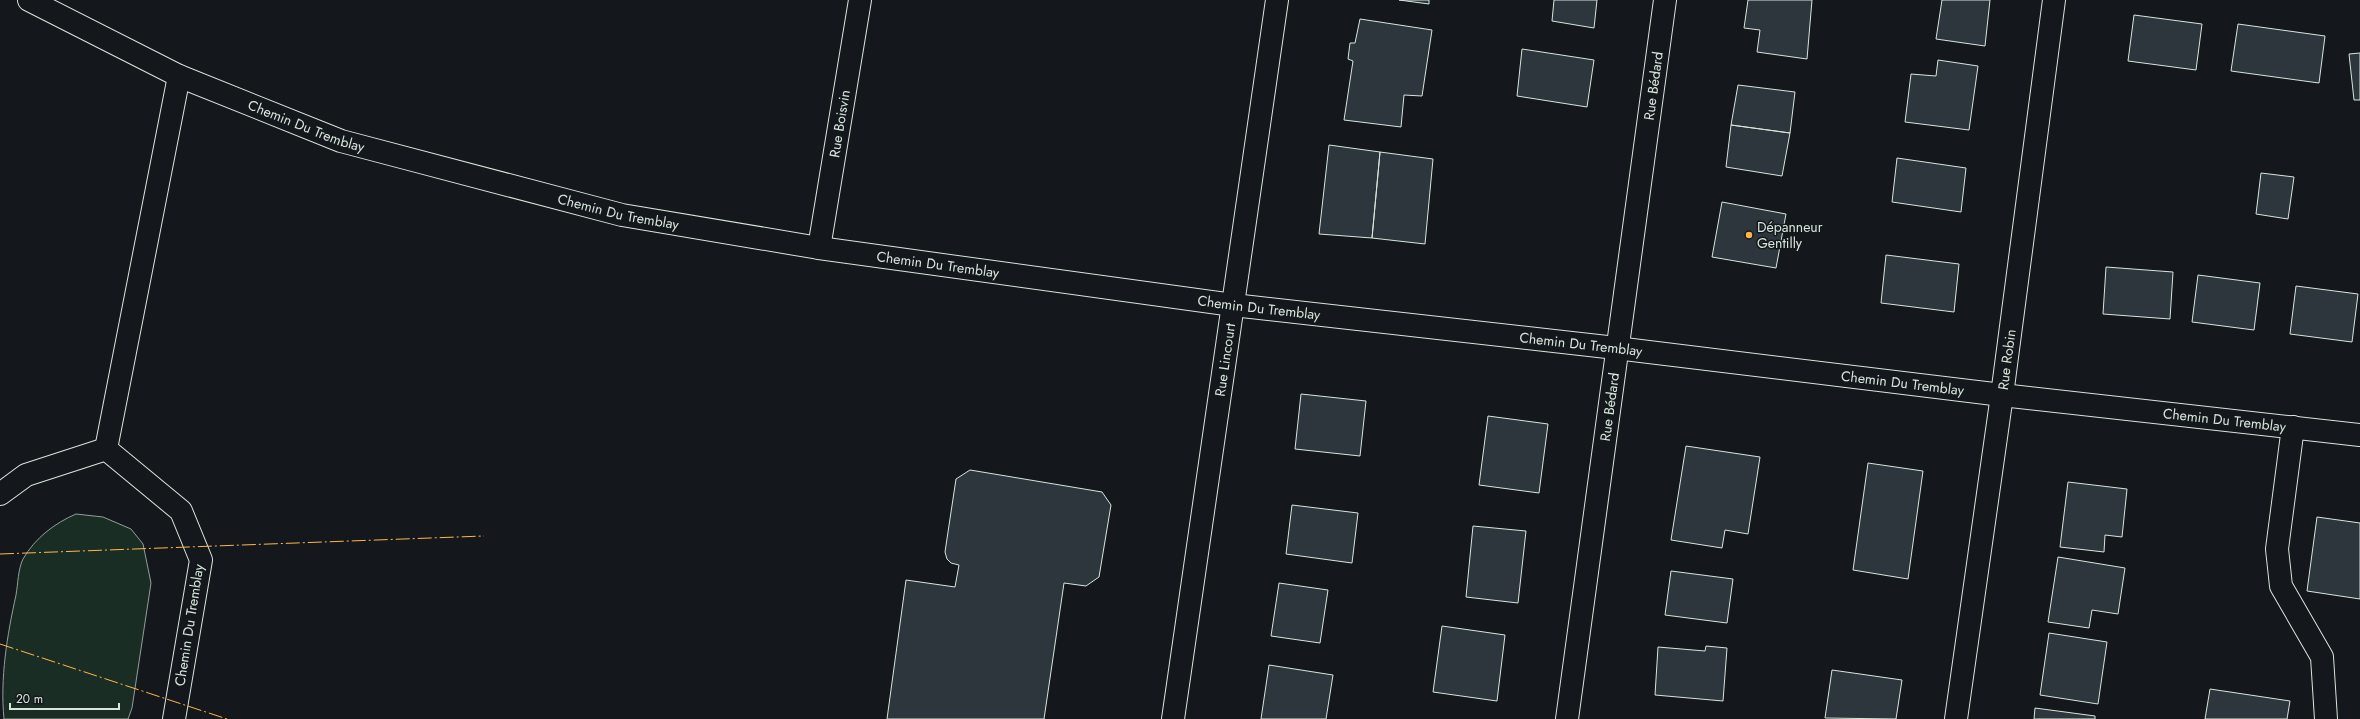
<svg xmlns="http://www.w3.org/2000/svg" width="2360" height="719" font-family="Jost,sans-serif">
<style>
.green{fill:#1a2d24;stroke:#939e99}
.building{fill:#2c363c;stroke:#d8e6dc}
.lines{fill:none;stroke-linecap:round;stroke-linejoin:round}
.street-casing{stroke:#d8e6dc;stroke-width:24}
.secondary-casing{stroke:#d8e6dc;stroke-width:24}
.street{stroke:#14181c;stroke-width:22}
.secondary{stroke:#14181c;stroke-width:22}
.power{stroke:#ffb74d;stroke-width:1;stroke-dasharray:14 3 2 3;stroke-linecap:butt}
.poi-dot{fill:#ffb74d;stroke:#14181c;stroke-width:1.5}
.labels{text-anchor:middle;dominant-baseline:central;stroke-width:3;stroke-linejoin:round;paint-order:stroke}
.street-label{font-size:14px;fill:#d8e6dc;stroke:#14181c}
.poi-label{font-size:14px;fill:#d8e6dc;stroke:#14181c;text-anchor:start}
</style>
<rect width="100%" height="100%" fill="#14181c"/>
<path class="green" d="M76,514L103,517L131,529L143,544L151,583L132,708L128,719H4C0,678 7,636 16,595C18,584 18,569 23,559C35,538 55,523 76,514Z"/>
<path class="building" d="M1399,0H1429V4Z
M1554,0H1597L1594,28L1552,21Z
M1748,0H1812L1807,59L1757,52L1760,30L1744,28Z
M1942,0H1990L1985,46L1936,39Z
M2134,15L2202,24L2196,70L2128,61Z
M1360,19L1432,30L1422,96L1404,95L1401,127L1344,120L1353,61L1348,59L1350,43H1355Z
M2238,24L2325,36L2319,83L2231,71Z
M1522,49L1594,60L1587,107L1517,96Z
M2360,53V100H2354L2349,54Z
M1938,60L1978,66L1969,130L1905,122L1911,74L1936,76Z
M1738,85L1795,92L1790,133L1731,125Z
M1731,125L1790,133L1782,176L1726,167Z
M1329,145L1380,152L1372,238L1319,234Z
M1380,152L1433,159L1425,244L1372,238Z
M1897,158L1966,168L1961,212L1892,202Z
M2261,173L2294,177L2288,219L2256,214Z
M1722,202L1786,214L1776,268L1712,257Z
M1886,255L1959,264L1954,312L1881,303Z
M2106,267L2173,272L2170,319L2103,314Z
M2198,275L2260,283L2254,330L2192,322Z
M2296,286L2358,294L2352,342L2290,334Z
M1301,394L1366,401L1360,456L1295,449Z
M1488,416L1548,424L1539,493L1479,485Z
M1686,446L1760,457L1748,534L1725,530L1722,548L1671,540Z
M1868,463L1923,471L1908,579L1853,570Z
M970,470L1102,492L1111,505L1099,577L1086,586L1064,583L1044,719H887L906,580L955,587L959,565L951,563L947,559L945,552L956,479Z
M2068,482L2127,489L2122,537L2105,535L2104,552L2060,547Z
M1292,505L1358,513L1352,563L1286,554Z
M2317,517L2360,523V599L2307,591Z
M1473,526L1526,531L1518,603L1466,597Z
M2058,557L2125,568L2118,614L2092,610L2089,628L2048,622Z
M1671,571L1733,579L1727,623L1665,615Z
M1279,583L1328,590L1320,643L1271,636Z
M1442,626L1505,635L1497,701L1433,692Z
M2049,633L2107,642L2098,704L2040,695Z
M1706,646L1727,648L1723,701L1655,695L1658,647L1705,651Z
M1269,665L1333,675L1326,719H1261Z
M1832,670L1902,680L1896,719L1825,718Z
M2210,689L2290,701L2287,719H2205Z
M2035,708L2095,716V719H2034Z"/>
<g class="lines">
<g class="street-casing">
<g id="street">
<path id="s1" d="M819,248L860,0"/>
<path d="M2293,427L2277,549L2281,586L2322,657L2326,719"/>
<path d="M106,449L179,76"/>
<path d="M106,449L181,511L201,560L174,719"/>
<path d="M0,494L26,475L106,449"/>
<path id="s2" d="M1173,719L1277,0"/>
<path id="s3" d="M1567,719L1665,0"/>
<path id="s4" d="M1956,719L2002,395L2054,0"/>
</g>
</g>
<g class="secondary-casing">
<g id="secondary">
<path id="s5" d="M29,0L179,76L341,141L622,215L819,248L1233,305L1616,348L2002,395L2360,435"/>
</g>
</g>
<use href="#street" class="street"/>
<use href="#secondary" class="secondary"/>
<path class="power" d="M0,554L484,536
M0,644L227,719"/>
</g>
<circle class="poi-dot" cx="1749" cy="235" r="4"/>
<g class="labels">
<g class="street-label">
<text stroke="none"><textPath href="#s3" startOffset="639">Rue Bédard</textPath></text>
<text stroke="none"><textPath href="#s1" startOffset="126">Rue Boisvin</textPath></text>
<text stroke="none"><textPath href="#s5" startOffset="305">Chemin Du Tremblay</textPath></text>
<text stroke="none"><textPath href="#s5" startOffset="629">Chemin Du Tremblay</textPath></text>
<text stroke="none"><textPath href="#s5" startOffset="953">Chemin Du Tremblay</textPath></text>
<text stroke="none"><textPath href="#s5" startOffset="1277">Chemin Du Tremblay</textPath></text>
<text stroke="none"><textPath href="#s5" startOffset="1601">Chemin Du Tremblay</textPath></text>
<text stroke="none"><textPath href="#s2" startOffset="363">Rue Lincourt</textPath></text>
<text stroke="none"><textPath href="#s4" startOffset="363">Rue Robin</textPath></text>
<text stroke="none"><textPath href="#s5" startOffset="1925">Chemin Du Tremblay</textPath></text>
<text stroke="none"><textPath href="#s3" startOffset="315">Rue Bédard</textPath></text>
<text stroke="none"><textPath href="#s5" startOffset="2249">Chemin Du Tremblay</textPath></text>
<text transform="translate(189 625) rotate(-81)">Chemin Du Tremblay</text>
</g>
<g class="poi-label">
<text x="1757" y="227">Dépanneur<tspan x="1757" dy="16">Gentilly</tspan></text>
</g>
</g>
<path d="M10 703v6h109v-6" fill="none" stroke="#d8e6dc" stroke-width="2"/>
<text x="16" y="703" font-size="12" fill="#d8e6dc" stroke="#14181c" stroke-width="3" paint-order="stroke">20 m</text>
</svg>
